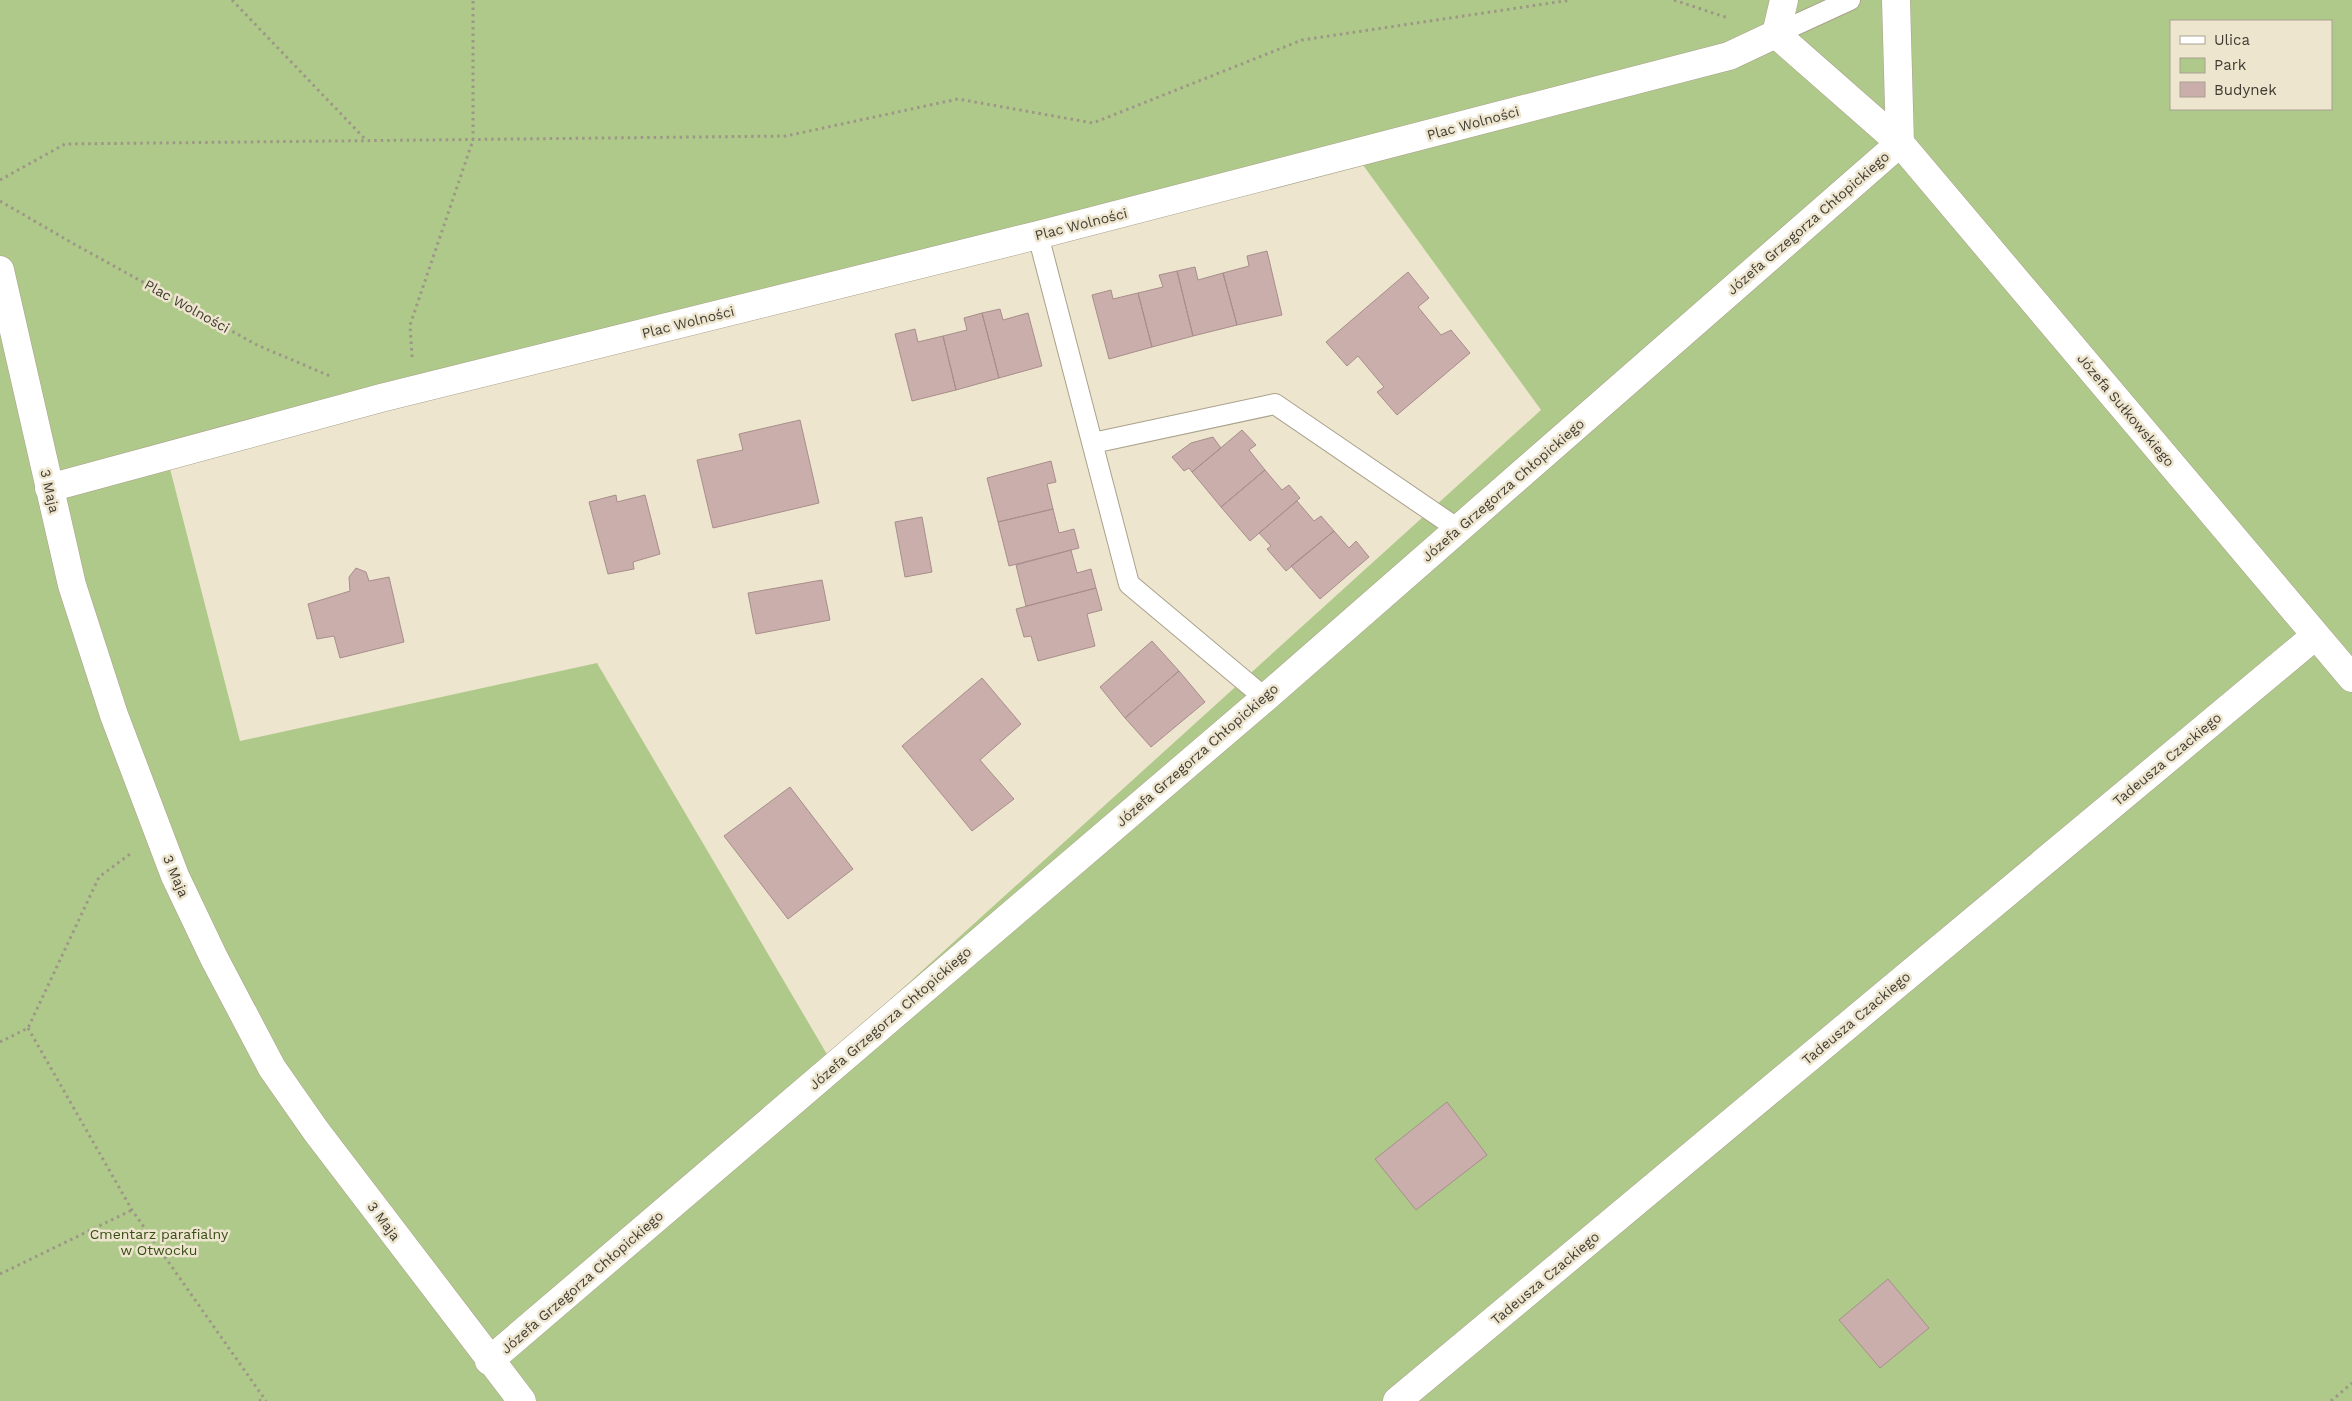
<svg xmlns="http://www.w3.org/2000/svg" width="2352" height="1401" font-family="'Work Sans',sans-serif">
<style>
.green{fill:#afc98a;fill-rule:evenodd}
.building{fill:#c9aeac;stroke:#a88e8b}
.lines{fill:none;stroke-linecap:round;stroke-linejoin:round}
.lane-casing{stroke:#aaa18c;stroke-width:22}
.street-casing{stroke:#aaa18c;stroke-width:29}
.path{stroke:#9e9787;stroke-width:3;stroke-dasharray:2.5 4;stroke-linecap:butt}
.lane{stroke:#fff;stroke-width:20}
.street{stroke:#fff;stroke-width:28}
.labels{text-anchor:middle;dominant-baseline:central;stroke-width:5;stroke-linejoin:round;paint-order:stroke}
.street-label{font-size:14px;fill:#403c33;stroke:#eee5ce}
.park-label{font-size:14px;fill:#394d17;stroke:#eee5ce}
</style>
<rect width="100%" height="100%" fill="#eee5ce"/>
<path class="green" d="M0,0H2352V1401H0ZM2171,21H2331V109H2171ZM1355,154L1541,410L828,1056L597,663L240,741L167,457Z"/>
<path class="building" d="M1267,251L1282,315L1237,325L1223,273L1249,266L1247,256Z
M1195,267L1198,280L1223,273L1237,325L1193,336L1177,271Z
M1177,271L1193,336L1152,347L1138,293L1163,287L1159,275Z
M1408,272L1429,298L1418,307L1441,335L1451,330L1470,353L1397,415L1377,392L1384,387L1358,356L1347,366L1326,342Z
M1111,290L1113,299L1138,293L1152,347L1109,359L1092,295Z
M1000,309L1003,320L1028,313L1042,366L999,378L982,313Z
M982,313L999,378L956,390L943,336L967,330L964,318Z
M915,329L918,342L943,336L956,390L912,401L895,334Z
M800,420L819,503L713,528L697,460L743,450L739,434Z
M1242,430L1256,445L1249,450L1265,470L1221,507L1192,472Z
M1213,437L1221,448L1192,472L1189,468L1184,471L1172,457L1191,443Z
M1051,461L1056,482L1047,484L1053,509L998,522L987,478Z
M1265,470L1282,490L1289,485L1300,498L1250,541L1221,507Z
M616,495L617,502L645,495L660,554L633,562L634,569L608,574L589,502Z
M1297,501L1314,521L1321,516L1334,531L1286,571L1267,549L1271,546L1259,533Z
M1053,509L1059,533L1074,529L1079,548L1009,566L998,522Z
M922,517L932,572L905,577L895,522Z
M1334,531L1349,548L1356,541L1369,557L1320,599L1291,566Z
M1071,550L1077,573L1091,569L1096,588L1026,606L1016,565Z
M356,568L366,572L369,581L389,577L404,642L340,658L334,636L317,639L308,604L350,591L349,577Z
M822,580L830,620L756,634L748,593Z
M1096,588L1102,610L1087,614L1095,646L1038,661L1031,636L1024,637L1016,609Z
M1152,641L1179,671L1125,718L1100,687Z
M1179,671L1205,702L1151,747L1125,718Z
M982,678L1021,724L980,760L1014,799L972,831L902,746Z
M790,787L853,869L788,919L724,836Z
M1447,1102L1487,1155L1416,1210L1375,1159Z
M1888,1279L1929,1328L1880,1368L1839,1320Z"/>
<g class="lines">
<g class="lane-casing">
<path id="lane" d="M1776,34L1850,0
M1038,235L1129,584L1265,698
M1093,443L1275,404L1458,529"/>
</g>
<g class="street-casing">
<path id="street" d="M1896,0L1900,143
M1776,34L1900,143L2352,678
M1776,34L1784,0
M0,270L72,585L114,715L175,876L214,958L272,1068L316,1131L522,1401
M49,488L381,398L1038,235L1729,56L1776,34
M489,1361L1265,698L1900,143
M1397,1401L2315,636"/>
</g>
<path class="path" d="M232,0L366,140
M1674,0L1728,18
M0,180L65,144L786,136L958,99L1093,123L1302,40L1571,0
M0,201L74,244L257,345L330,376
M412,357L410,325L473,140V0
M28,1028L132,1210L266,1401
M0,1042L28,1028L99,877L130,854
M0,1274L132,1210
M259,1401L265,1399
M2331,1401L2352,1383"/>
<use href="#lane" class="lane"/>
<use href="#street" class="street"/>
</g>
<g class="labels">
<g class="street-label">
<text transform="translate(1473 123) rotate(-15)">Plac Wolności</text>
<text transform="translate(1808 223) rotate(-41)">Józefa Grzegorza Chłopickiego</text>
<text transform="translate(1081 224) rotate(-14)">Plac Wolności</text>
<text transform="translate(187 306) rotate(29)">Plac Wolności</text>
<text transform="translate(688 322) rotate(-14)">Plac Wolności</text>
<text transform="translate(2126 410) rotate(50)">Józefa Sułkowskiego</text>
<text transform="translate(1503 490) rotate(-41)">Józefa Grzegorza Chłopickiego</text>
<text transform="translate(50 491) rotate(77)">3 Maja</text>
<text transform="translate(1197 755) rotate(-41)">Józefa Grzegorza Chłopickiego</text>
<text transform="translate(2167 759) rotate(-40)">Tadeusza Czackiego</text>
<text transform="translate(176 876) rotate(67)">3 Maja</text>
<text transform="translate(890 1018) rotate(-41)">Józefa Grzegorza Chłopickiego</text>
<text transform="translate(1856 1018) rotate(-40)">Tadeusza Czackiego</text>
<text transform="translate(384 1221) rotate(53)">3 Maja</text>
<text transform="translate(1545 1278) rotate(-40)">Tadeusza Czackiego</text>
<text transform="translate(582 1282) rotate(-41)">Józefa Grzegorza Chłopickiego</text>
</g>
<g class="park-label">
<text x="159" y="1234">Cmentarz parafialny<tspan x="159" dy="16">w Otwocku</tspan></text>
</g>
</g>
<rect x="2170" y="20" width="162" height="90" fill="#eee5ce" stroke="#a8a190"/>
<rect x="2180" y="36" width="25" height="8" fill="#ffffff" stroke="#a8a190"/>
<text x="2214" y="45" font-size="15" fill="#403c33">Ulica</text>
<rect x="2180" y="58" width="25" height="15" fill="#afc98a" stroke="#a8a190"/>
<text x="2214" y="70" font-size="15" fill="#403c33">Park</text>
<rect x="2180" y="82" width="25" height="15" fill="#c9aeac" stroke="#a8a190"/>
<text x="2214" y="95" font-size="15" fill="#403c33">Budynek</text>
</svg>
